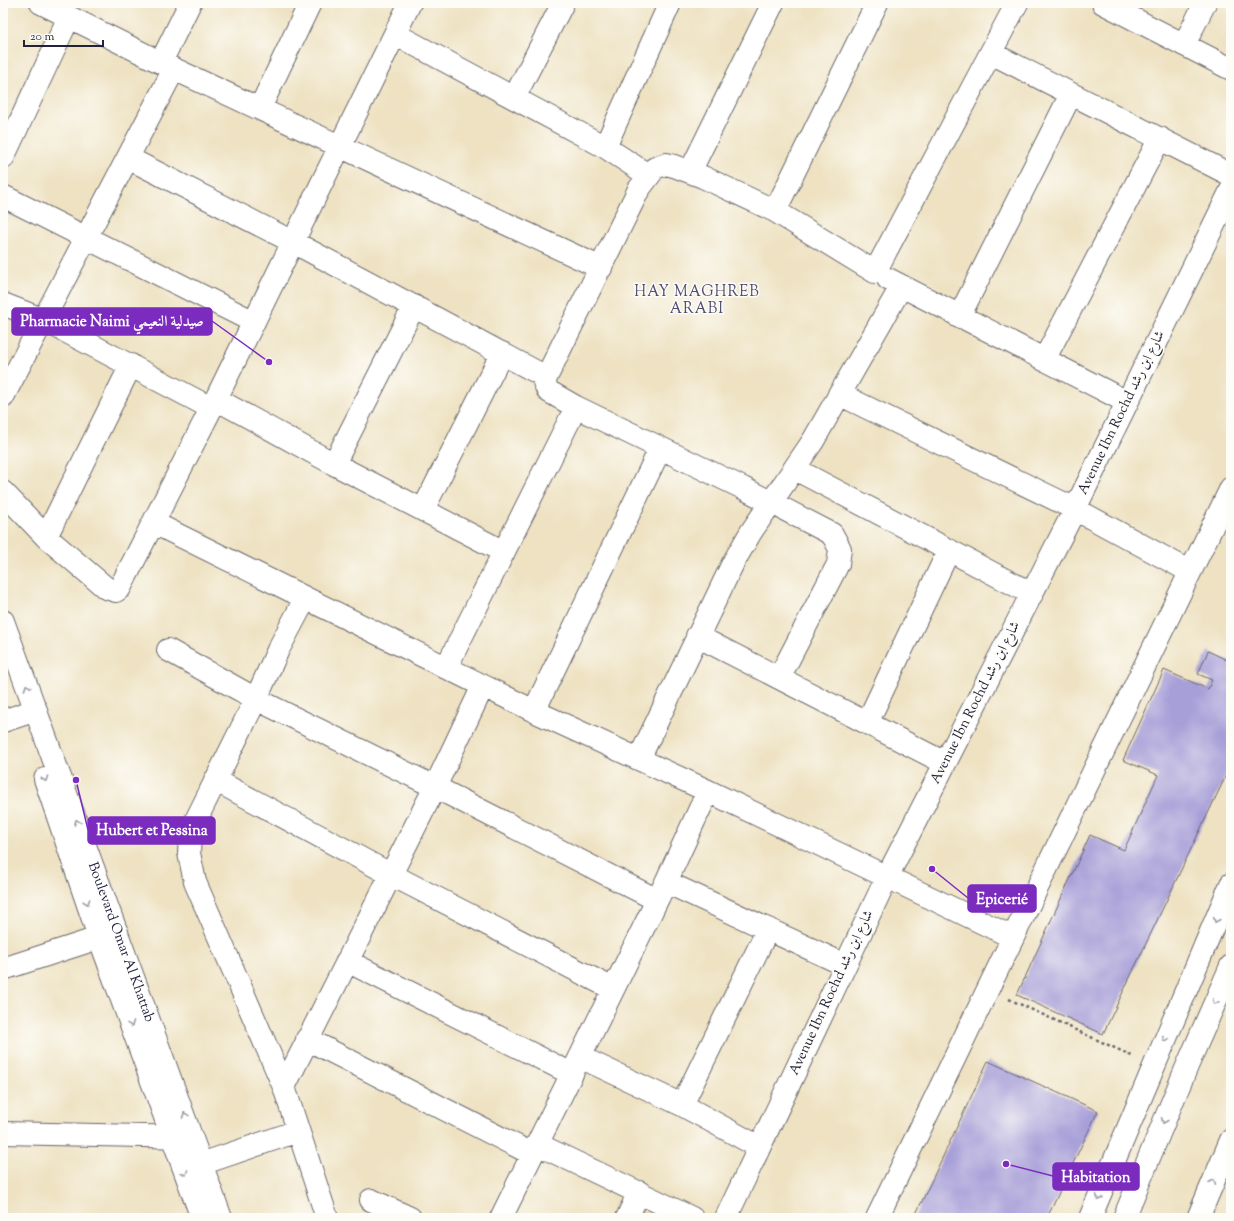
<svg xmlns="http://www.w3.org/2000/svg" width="1234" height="1221" font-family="'Sorts Mill Goudy',Amiri,serif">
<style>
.building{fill:#a79fd8}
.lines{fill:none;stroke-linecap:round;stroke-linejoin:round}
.street-casing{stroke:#69656a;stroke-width:24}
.secondary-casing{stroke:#69656a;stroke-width:24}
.primary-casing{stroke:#69656a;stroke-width:24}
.path{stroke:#69656a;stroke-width:2.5;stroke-dasharray:3 3;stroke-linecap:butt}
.street{stroke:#fff;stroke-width:22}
.secondary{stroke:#fff;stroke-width:22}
.primary{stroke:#fff;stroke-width:22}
.oneway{stroke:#9c9ca7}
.labels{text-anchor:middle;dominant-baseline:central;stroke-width:3;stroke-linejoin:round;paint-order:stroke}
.street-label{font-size:14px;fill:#22223b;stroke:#fdfcf7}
.neighbourhood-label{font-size:15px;letter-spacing:1px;fill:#514e72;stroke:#fdfcf7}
.leader{fill:none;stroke:#7b2cbf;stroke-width:1.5}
.callout-dot{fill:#7b2cbf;stroke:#fdfcf7;stroke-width:1.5}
.callout{fill:#7b2cbf;stroke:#7b2cbf;stroke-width:1.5}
.callout-label{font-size:15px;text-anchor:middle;font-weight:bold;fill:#fff}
</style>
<rect width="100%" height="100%" fill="#fdfcf7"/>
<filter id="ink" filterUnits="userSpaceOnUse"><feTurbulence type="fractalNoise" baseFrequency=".025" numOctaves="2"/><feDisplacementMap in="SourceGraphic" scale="8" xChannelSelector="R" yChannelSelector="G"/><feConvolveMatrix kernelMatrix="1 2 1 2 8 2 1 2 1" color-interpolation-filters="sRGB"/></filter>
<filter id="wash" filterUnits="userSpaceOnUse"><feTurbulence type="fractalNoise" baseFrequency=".012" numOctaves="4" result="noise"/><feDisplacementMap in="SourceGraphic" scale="16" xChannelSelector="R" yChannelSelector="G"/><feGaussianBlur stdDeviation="0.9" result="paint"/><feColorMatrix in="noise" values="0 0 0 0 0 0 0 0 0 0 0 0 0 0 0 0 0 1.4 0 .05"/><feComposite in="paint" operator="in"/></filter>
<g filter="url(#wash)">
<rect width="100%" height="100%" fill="#eee2c2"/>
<g id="blocks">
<path class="building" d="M1208,651L1231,662V765L1103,1034L1017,995L1090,835L1124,850L1158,775L1123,760L1164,670L1208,689L1212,680L1198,674Z
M988,1061L1098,1111L1047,1218H914Z"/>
</g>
</g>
<g filter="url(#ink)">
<use href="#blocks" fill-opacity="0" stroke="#69656a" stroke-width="1"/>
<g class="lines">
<g class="street-casing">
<path id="street" d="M41,3L174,69L601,268
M1103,3L1231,69
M395,34L605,147
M1184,45L1205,3
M991,53L1231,175
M161,62L190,3
M514,98L563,3
M260,108L310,3
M3,158L69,17
M128,158L293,242L546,377
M690,172L773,3
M648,175L605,147L670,3
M3,196L254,322
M775,211L877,3
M888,279L1127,402
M3,304L44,320L211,408
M959,317L1071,94
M1044,360L1160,138
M839,394L1075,509L1189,571
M3,397L174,69
M216,399L334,464L504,552
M334,464L414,306
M795,469L1032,594
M3,492L46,537L106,588L116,591L120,588L216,399L410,3
M423,510L502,353
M154,523L534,711L708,791L1012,937
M46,537L131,365
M305,599L278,650L256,699L195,822L190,834L189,853L195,882L284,1087L327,1218
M697,636L945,763
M168,650L256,699L435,787L657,900
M446,668L576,407
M779,678L838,564L840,549L832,534L743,488L576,407L548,391L544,382L639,189L655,168L666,164L674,166L703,177L775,211L875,272L1017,3
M534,711L660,449
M3,721L36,710
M867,723L949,550
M639,759L733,563L751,532L813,441L901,287
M215,780L390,874L613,989
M666,882L845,965
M347,961L572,1074
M3,969L117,932
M307,1039L532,1154
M580,1057L682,1105L759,1147
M284,1087L435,787L483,686
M682,1105L768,929
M3,1133L190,1137
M537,1144L692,1218
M201,1164L298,1131
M371,1200L410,1218
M501,1218L666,882L708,791
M627,1218L639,1192
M726,1218L887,877L1075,509L1231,190
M877,1218L1231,488
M1090,1218L1231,884"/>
</g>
<g class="secondary-casing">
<g id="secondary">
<path id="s1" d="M3,621L221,1218"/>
<path d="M45,779L99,937L202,1218"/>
</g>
</g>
<g class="primary-casing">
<path id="primary" d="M1124,1218L1188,1064L1231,966
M1198,1218L1231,1140"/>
</g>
<path class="path" d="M1009,999L1132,1056"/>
<use href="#street" class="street"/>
<use href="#secondary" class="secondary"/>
<use href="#primary" class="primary"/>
</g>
<defs><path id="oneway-chevron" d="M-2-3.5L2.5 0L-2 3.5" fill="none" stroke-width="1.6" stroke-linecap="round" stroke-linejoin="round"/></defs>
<g class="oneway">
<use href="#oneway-chevron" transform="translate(27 687) rotate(-110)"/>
<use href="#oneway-chevron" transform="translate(45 779) rotate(71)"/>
<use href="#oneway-chevron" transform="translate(77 822) rotate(-110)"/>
<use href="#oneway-chevron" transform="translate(87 902) rotate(71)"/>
<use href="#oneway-chevron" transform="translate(1216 920) rotate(113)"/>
<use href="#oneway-chevron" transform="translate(1215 1002) rotate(114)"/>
<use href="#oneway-chevron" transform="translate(131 1024) rotate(70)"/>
<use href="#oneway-chevron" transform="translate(1165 1039) rotate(113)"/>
<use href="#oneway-chevron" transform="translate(185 1115) rotate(-110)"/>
<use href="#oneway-chevron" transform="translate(1164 1121) rotate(113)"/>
<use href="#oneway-chevron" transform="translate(185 1173) rotate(70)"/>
<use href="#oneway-chevron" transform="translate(1213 1182) rotate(-67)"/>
<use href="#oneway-chevron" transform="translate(1099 1198) rotate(113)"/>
</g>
</g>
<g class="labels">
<g class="street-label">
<text transform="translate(1122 413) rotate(-64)">Avenue Ibn Rochd شارع ابن رشد</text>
<text transform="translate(976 703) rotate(-63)">Avenue Ibn Rochd شارع ابن رشد</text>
<text stroke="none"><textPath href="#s1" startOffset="342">Boulevard Omar Al Khattab</textPath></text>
<text transform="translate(832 993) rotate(-65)">Avenue Ibn Rochd شارع ابن رشد</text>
</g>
<g class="neighbourhood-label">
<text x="697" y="292">HAY MAGHREB<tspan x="697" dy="17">ARABI</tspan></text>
</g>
</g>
<path class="leader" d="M269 362L212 321M76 780L88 830M932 869L968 898M1006 1164L1053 1176"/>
<g class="callout-dot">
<circle cx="269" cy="362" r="4"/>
<circle cx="76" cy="780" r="4"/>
<circle cx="932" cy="869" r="4"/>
<circle cx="1006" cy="1164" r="4"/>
</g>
<g class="callout">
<rect x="12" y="308" width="200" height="27" rx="4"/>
<rect x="88" y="817" width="127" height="27" rx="4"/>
<rect x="968" y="885" width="68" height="27" rx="4"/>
<rect x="1053" y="1163" width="86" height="27" rx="4"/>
</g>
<g class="callout-label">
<text x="112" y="326">Pharmacie Naimi صيدلية النعيمي</text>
<text x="152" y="835">Hubert et Pessina</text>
<text x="1002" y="904">Epicerié</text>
<text x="1096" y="1182">Habitation</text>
</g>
<rect width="1234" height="1221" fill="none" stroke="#fdfcf7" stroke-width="16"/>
<path d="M24 40v6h79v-6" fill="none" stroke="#22223b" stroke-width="2"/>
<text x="30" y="40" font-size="12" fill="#22223b" stroke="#fdfcf7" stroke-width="3" paint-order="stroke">20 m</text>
</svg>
